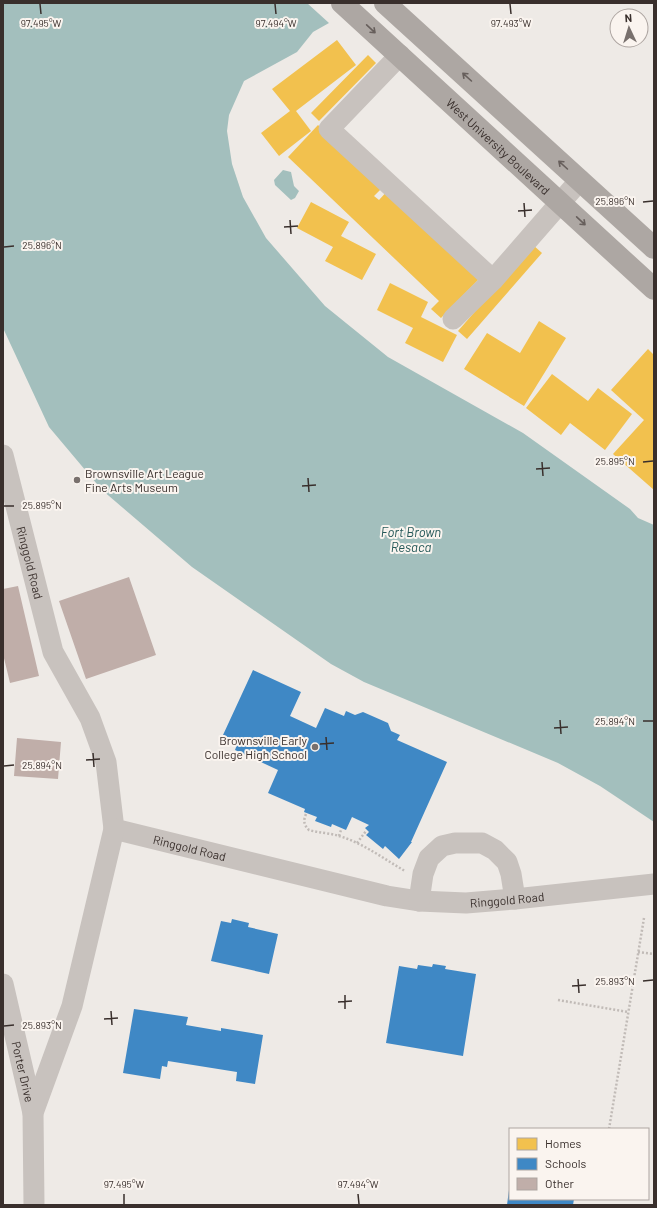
<svg xmlns="http://www.w3.org/2000/svg" width="657" height="1208" font-family="Barlow,sans-serif">
<style>
.water{fill:#a3bfbd}
.homes{fill:#f2c14e}
.schools{fill:#3f88c5}
.building{fill:#c0aea9}
.lines{fill:none;stroke-linecap:round;stroke-linejoin:round}
.path{stroke:#c1bbb7;stroke-width:2.5;stroke-dasharray:2 2;stroke-linecap:butt}
.minor{stroke:#c8c2be;stroke-width:21}
.major{stroke:#ada7a3;stroke-width:22}
.oneway{stroke:#675f5c}
.ticks{fill:none;stroke:#392f2c;stroke-width:1.5}
.poi-dot{fill:#78706d;stroke:#faf4ef;stroke-width:1.5}
.labels{text-anchor:middle;dominant-baseline:central;stroke-width:4;stroke-linejoin:round;paint-order:stroke}
.street-label{font-size:12px;fill:#392f2c;stroke:#faf4ef}
.poi-label{font-size:12px;fill:#392f2c;stroke:#faf4ef;text-anchor:start}
.water-label{font-size:13px;font-style:italic;fill:#245858;stroke:#faf4ef}
.ticks-label{font-size:10px;text-anchor:middle;fill:#392f2c;stroke:#faf4ef;stroke-width:4;stroke-linejoin:round;paint-order:stroke}
</style>
<rect width="100%" height="100%" fill="#eeeae6"/>
<path class="water" d="M3,3H307L329,23L313,32L297,52L244,81L229,115L227,131L232,164L243,197L266,238L325,306L388,357L523,433L630,509L638,518L654,525V822L600,786L558,763L364,682L331,664L192,567L102,490L49,427L3,328Z
M283,170L291,172L294,186L299,191L295,198L291,200L275,185L274,180Z"/>
<path class="homes" d="M337,40L356,65L296,111L311,131L279,156L261,133L290,111L272,89Z
M368,55L376,63L319,121L311,113Z
M318,125L383,187L374,196L379,200L390,188L482,276L441,318L431,309L439,301L288,157Z
M311,202L349,222L341,236L376,254L362,280L325,261L333,247L297,228Z
M533,245L542,253L467,339L458,331Z
M390,283L428,302L421,317L457,335L443,362L405,343L413,328L377,310Z
M539,321L566,338L524,406L464,369L487,333L520,353Z
M648,349L654,355V490L613,454L644,420L611,390Z
M552,374L588,401L598,388L632,414L605,450L570,423L561,435L526,408Z"/>
<path class="schools" d="M253,670L301,692L290,716L316,728L325,708L344,716L346,711L355,715L363,712L388,723L391,731L400,735L397,740L447,762L411,842H412L399,859L385,846L383,849L366,835L369,832L365,828L369,825L352,817L346,830L332,824L331,827L315,821L317,817L304,812L305,809L268,793L278,770L235,750L238,742L223,735Z
M232,919L249,923L248,927L278,934L269,974L211,961L221,921L231,923Z
M433,964L446,966L445,969L476,974L463,1056L386,1043L399,966L417,969L418,965L432,967Z
M134,1009L188,1017L186,1025L221,1031V1028L263,1035L255,1084L236,1081L237,1072L168,1061L167,1067L162,1066L160,1079L123,1073Z
M509,1190L510,1199H574L573,1205H507Z"/>
<path class="building" d="M129,577L156,655L86,679L59,601Z
M18,586L39,676L10,683L3,654V589Z
M17,738L61,742L58,779L14,776Z"/>
<g class="lines">
<path class="path" d="M306,814C303,821 304,825 309,830C319,833 330,833 339,836C363,843 384,859 405,871
M339,836L341,830
M357,843L366,831
M638,952L654,954
M558,1000L628,1012
M609,1129L644,918"/>
<g class="minor">
<path d="M400,55L329,129L493,280"/>
<path d="M453,319L493,280L580,180"/>
<path id="s1" d="M3,455L53,652L90,718L106,762L114,829L387,896L419,901L466,903L515,899L654,884"/>
<path d="M419,901L423,874L429,858L442,846L455,843H482L495,850L507,862L511,874L515,899"/>
<path id="s2" d="M3,984L33,1113"/>
<path d="M34,1205L33,1113L72,1006L114,829"/>
</g>
<g class="major">
<path id="s3" d="M342,3L654,289"/>
<path d="M385,3L654,248"/>
</g>
</g>
<defs><path id="oneway-shaft" d="M-6 0H5M1.5-3L5.5 0L1.5 3" fill="none" stroke-width="1.6" stroke-linecap="round" stroke-linejoin="round"/></defs>
<g class="oneway">
<use href="#oneway-shaft" transform="translate(371 29) rotate(43)"/>
<use href="#oneway-shaft" transform="translate(467 77) rotate(-138)"/>
<use href="#oneway-shaft" transform="translate(563 165) rotate(-138)"/>
<use href="#oneway-shaft" transform="translate(581 221) rotate(43)"/>
</g>
<path class="ticks" d="M40,4L41,14M275,4L276,14M510,4L511,14M643,202L653,201M524,203L525,217M518,211L532,210M290,220L291,234M284,227L298,226M4,247L14,246M542,462L543,476M643,462L653,461M536,469L550,468M308,478L309,492M302,486L316,485M4,506H14M560,720L561,734M643,721H653M554,728L568,727M326,737L327,750M320,744L334,743M93,753L94,767M86,760L100,759M4,766L14,765M578,979L579,993M643,981L653,980M572,986L586,985M345,995V1009M338,1002L352,1001M111,1011L112,1025M104,1019L118,1018M4,1026L14,1025M124,1194V1204M358,1194L359,1204"/>
<g class="poi-dot">
<circle cx="77" cy="480" r="4"/>
<circle cx="315" cy="747" r="4"/>
</g>
<g class="labels">
<g class="street-label">
<text stroke="none"><textPath href="#s3" startOffset="212">West University Boulevard</textPath></text>
<text stroke="none"><textPath href="#s1" startOffset="111">Ringgold Road</textPath></text>
<text stroke="none"><textPath href="#s1" startOffset="471">Ringgold Road</textPath></text>
<text stroke="none"><textPath href="#s1" startOffset="795">Ringgold Road</textPath></text>
<text stroke="none"><textPath href="#s2" startOffset="90">Porter Drive</textPath></text>
</g>
<g class="poi-label">
<text x="85" y="473">Brownsville Art League<tspan x="85" dy="14">Fine Arts Museum</tspan></text>
<text x="307" y="740" text-anchor="end">Brownsville Early<tspan x="307" dy="14">College High School</tspan></text>
</g>
<g class="water-label">
<text x="411" y="532">Fort Brown<tspan x="411" dy="15">Resaca</tspan></text>
</g>
</g>
<g class="ticks-label">
<text x="41" y="27">97.495°W</text>
<text x="276" y="27">97.494°W</text>
<text x="511" y="27">97.493°W</text>
<text x="615" y="205">25.896°N</text>
<text x="42" y="249">25.896°N</text>
<text x="615" y="465">25.895°N</text>
<text x="42" y="509">25.895°N</text>
<text x="615" y="725">25.894°N</text>
<text x="42" y="769">25.894°N</text>
<text x="615" y="985">25.893°N</text>
<text x="42" y="1029">25.893°N</text>
<text x="124" y="1188">97.495°W</text>
<text x="358" y="1188">97.494°W</text>
</g>
<rect width="657" height="1208" fill="none" stroke="#392f2c" stroke-width="8"/>
<rect x="509" y="1128" width="140" height="72" fill="#faf4ef" stroke="#ada5a1"/>
<rect x="517" y="1138" width="20" height="12" fill="#f2c14e" stroke="#ada5a1"/>
<text x="545" y="1148" font-size="12" fill="#392f2c">Homes</text>
<rect x="517" y="1158" width="20" height="12" fill="#3f88c5" stroke="#ada5a1"/>
<text x="545" y="1168" font-size="12" fill="#392f2c">Schools</text>
<rect x="517" y="1178" width="20" height="12" fill="#c0aea9" stroke="#ada5a1"/>
<text x="545" y="1188" font-size="12" fill="#392f2c">Other</text>
<g transform="translate(629 28) rotate(356)"><circle r="19" fill="#faf4ef" stroke="#ada5a1"/>
<path d="M0-3L7 15L0 10L-7 15Z" fill="#78706d"/>
<text y="-6" font-size="11" font-weight="bold" text-anchor="middle" fill="#392f2c">N</text>
</g>
</svg>
